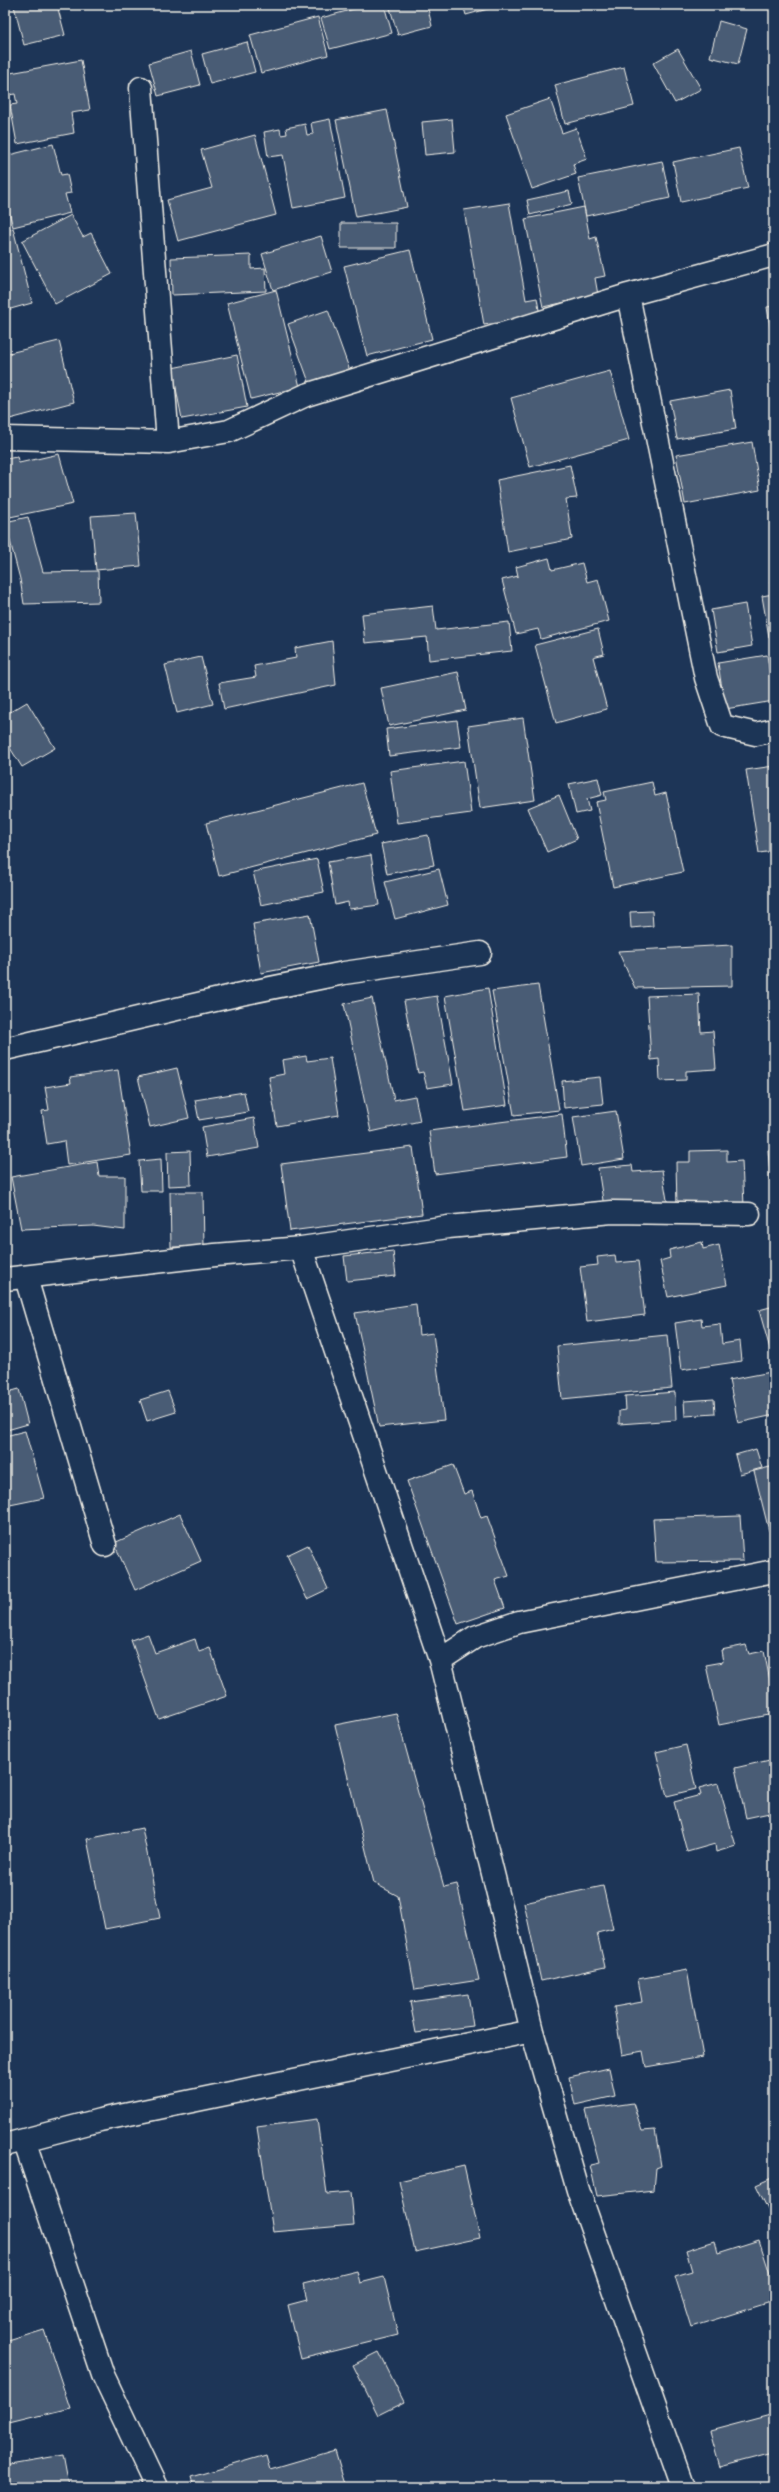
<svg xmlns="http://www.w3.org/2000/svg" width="779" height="2492" font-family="'Gochi Hand',sans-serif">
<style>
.building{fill:#485b74;stroke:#f4f1e8}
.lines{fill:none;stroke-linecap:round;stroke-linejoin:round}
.street-casing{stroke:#f4f1e8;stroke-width:25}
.street{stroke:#1d3557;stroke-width:22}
</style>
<rect width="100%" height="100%" fill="#1d3557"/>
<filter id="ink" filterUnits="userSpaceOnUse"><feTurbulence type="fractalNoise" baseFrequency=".025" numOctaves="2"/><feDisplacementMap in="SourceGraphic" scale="8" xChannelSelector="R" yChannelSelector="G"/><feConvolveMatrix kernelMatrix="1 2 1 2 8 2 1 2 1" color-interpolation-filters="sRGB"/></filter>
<g filter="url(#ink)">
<path class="building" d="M57,5L65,35L24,45L14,6Z
M287,5H306V6L287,9Z
M369,5H384L392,33L330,49L321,18Z
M389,5H427L432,26L398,35Z
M463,5H494L495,7L466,15Z
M318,17L328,55L261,73L250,35Z
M719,21L747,29L738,64L710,57Z
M247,42L255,72L210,84L202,54Z
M678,49L701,89L675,103L653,63Z
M191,51L200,85L158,96L149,63Z
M81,60L90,110L71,113L74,133L17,144L10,105L17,104L15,94L8,95L5,74Z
M624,67L634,106L565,124L555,85Z
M550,99L562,133L576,128L587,159L573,164L576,174L532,189L506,114Z
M387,110L407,207L356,217L336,120Z
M330,119L345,198L293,208L283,155L268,157L264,132L280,129L281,135L287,134L286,128L305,124L307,135L313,134L311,123Z
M452,119L455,152L425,155L422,122Z
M255,135L276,215L178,241L167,200L212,188L201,150Z
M53,144L61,175L67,174L71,193L65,194L70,213L13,227L5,197V156Z
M739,148L748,188L681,202L673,162Z
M662,161L670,198L586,216L578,178Z
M569,191L572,204L530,215L527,200Z
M509,203L526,300L537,298L540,316L484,325L464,210Z
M584,207L590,239L596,237L605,276L595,278L598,295L543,307L525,219Z
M71,215L83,237L91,233L112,274L55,304L22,241Z
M341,223H396V248H341Z
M13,228L32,303L7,310L5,231Z
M321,236L332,272L273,290L262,254Z
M410,250L432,339L367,356L344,266Z
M251,255V269L265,268L266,291L172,295L171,258Z
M276,290L300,387L251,399L227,303Z
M774,306V351L767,307Z
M328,310L350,371L310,385L288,324Z
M59,341L74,402L6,420L5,354Z
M237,355L247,407L182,419L172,368Z
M610,371L629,440L530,467L511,398Z
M730,390L736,429L677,439L670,401Z
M752,442L760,490L685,504L676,455Z
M59,454L73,504L5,518V459L17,457L19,463Z
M570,465L577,498L566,499L572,539L508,552L497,480Z
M136,513L141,566L96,570L91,516Z
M28,517L43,572L98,571L99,602L24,604L20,579L5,522Z
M549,558L552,570L582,563L587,582L598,579L609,621L541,639L538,629L516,634L502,580L518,576L516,567Z
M774,581V637H769L762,596L773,594L770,582Z
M5,587H8L7,608H5Z
M745,604L752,646L718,652L711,610Z
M433,606L436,630L509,622L512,651L429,660L427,637L365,643L362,614Z
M598,629L604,654L593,657L607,709L556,723L535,645Z
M332,641L336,685L224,709L219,683L256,677L254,666L296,658L295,648Z
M767,655L774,701L725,709L718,663Z
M201,657L213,704L177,713L165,665Z
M458,672L466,710L389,726L381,688Z
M27,702L55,748L22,767L5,740V715Z
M523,718L535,800L480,808L468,726Z
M457,720L461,747L389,756L386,729Z
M464,761L471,813L397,823L390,771Z
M774,766V851L759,853L746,770Z
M598,778L602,795L587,799L590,811L576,814L569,784Z
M652,782L655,796L666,793L683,872L613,887L596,802L606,800L604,792Z
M362,783L376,835L219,876L206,823Z
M559,795L577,839L547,852L528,808Z
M428,835L434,865L387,874L381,844Z
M371,855L379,905L349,909L348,902L335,905L328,862Z
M317,859L324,892L261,905L253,872Z
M439,869L448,905L395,919L385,882Z
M652,911L653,926L631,928L630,912Z
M310,914L319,962L261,973L253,924Z
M732,945V986L635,988L618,951Z
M538,985L559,1110L514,1115L492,991Z
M488,988L507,1105L465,1111L445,996Z
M699,994L701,1032L713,1031L716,1069L686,1071V1080L660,1081L659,1059L651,1060L647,996Z
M437,996L453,1084L427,1088L423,1072L418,1073L404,1001Z
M372,998L394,1100L415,1096L420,1121L371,1132L344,1004Z
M306,1056L307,1061L330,1058L339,1115L277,1126L269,1077L284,1074L282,1060Z
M177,1068L189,1118L150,1127L138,1077Z
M118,1070L131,1155L67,1165L64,1141L47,1144L42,1111L49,1110L45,1087L71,1083L70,1077Z
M600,1077L603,1104L564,1108L562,1081Z
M244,1092L248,1112L199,1120L195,1100Z
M616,1111L624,1159L581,1166L573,1117Z
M562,1114L567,1157L435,1174L429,1131Z
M254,1118L259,1148L207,1157L202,1127Z
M413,1147L422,1214L290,1231L281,1164Z
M727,1150V1162L742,1161L744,1206L677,1207L676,1162H690V1151Z
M768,1150H774V1214H773Z
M190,1151L191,1185L168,1186L167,1152Z
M161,1159L162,1191H141L139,1161Z
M97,1162L99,1176H125V1230L93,1226L21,1229L11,1177Z
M632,1165L633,1172L662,1170L668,1206L604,1207L598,1168Z
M170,1192H203L204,1247H171Z
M702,1242L703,1249L719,1245L727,1285L668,1297L660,1261L670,1258L669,1250Z
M393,1251L396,1276L347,1281L344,1256Z
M615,1255L616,1263L638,1261L645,1315L587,1322L580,1267L598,1265L597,1257Z
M416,1304L419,1335L433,1333L444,1420L379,1427L355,1313Z
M774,1306V1356H772L759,1310Z
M701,1319L702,1326L720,1324L722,1344L740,1341L742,1361L681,1370L675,1323Z
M667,1335L672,1388L562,1399L557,1346Z
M771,1372L774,1386V1415L738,1423L729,1380Z
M19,1389L28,1424L7,1430L5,1393Z
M168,1391L176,1412L147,1421L140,1400Z
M675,1392L676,1420L619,1424V1411L626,1410L625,1396Z
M714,1399L715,1414L685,1416L684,1401Z
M25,1431L44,1498L5,1506V1436Z
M756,1449L762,1468L740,1474L735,1455Z
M453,1465L464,1494L472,1491L481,1518L487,1516L509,1576L495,1580L505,1608L458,1624L407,1481Z
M774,1466V1530L769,1531L754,1471Z
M180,1514L201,1561L135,1590L114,1543Z
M740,1516L743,1561L656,1562L653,1519Z
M308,1545L328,1589L307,1599L287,1555Z
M148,1634L155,1653L195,1639L199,1652L210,1648L227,1696L159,1719L131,1640Z
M746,1645L749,1654L764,1651L774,1701V1714L719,1725L706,1665L723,1662L721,1650Z
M396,1713L444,1887L457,1884L479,1980L415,1990L398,1896L374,1883L335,1725Z
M686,1745L696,1789L667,1796L656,1752Z
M774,1759V1812L746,1818L735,1768Z
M718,1783L736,1846L716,1852L715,1844L687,1852L674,1802L701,1795L699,1788Z
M142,1828L160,1918L105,1929L87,1839Z
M603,1886L613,1929L597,1933L605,1967L541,1981L524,1903Z
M687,1970L703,2057L646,2067L643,2051L622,2055L614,2007L642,2002L638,1979Z
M468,1994L473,2026L416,2033L410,2002Z
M609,2068L615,2096L575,2105L569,2077Z
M633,2103L642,2131L655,2130L661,2166L656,2168L654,2190L597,2196L590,2165L599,2163L585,2110Z
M317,2119L327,2194L351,2192L354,2225L273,2232L257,2127Z
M464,2166L480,2238L415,2252L399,2181Z
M774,2177V2222L756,2185Z
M759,2240L774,2286V2301L691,2327L675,2276L692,2271L686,2250L715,2241L718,2253Z
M357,2271L360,2283L384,2277L398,2335L301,2359L288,2305L307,2300L303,2284Z
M44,2330L70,2408L5,2424V2342Z
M379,2352L404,2402L378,2415L353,2365Z
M774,2414V2453L720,2467L710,2431Z
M335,2450L346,2487H194L191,2477L266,2455L270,2469Z
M63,2455L69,2487H5V2465Z"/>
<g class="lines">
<g class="street-casing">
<path id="street" d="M141,88L168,442
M628,295L706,678L722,726L756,734L774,730
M5,438L168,442L229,431L306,395L628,295L774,255
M5,1049L241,994L344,973L480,953
M301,1248L448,1227L612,1212L749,1214
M26,1278L105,1545
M5,1279L215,1255L301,1248L440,1660L532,2031L578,2190L683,2487
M440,1660L475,1637L519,1622L774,1571
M24,2140L103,2375L156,2487
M5,2145L100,2120L532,2031"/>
</g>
<use href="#street" class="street"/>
</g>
</g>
<rect width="779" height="2492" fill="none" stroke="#1d3557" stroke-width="20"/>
<rect x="10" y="10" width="759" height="2472" fill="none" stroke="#f4f1e8" stroke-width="1.5" filter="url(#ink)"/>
</svg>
